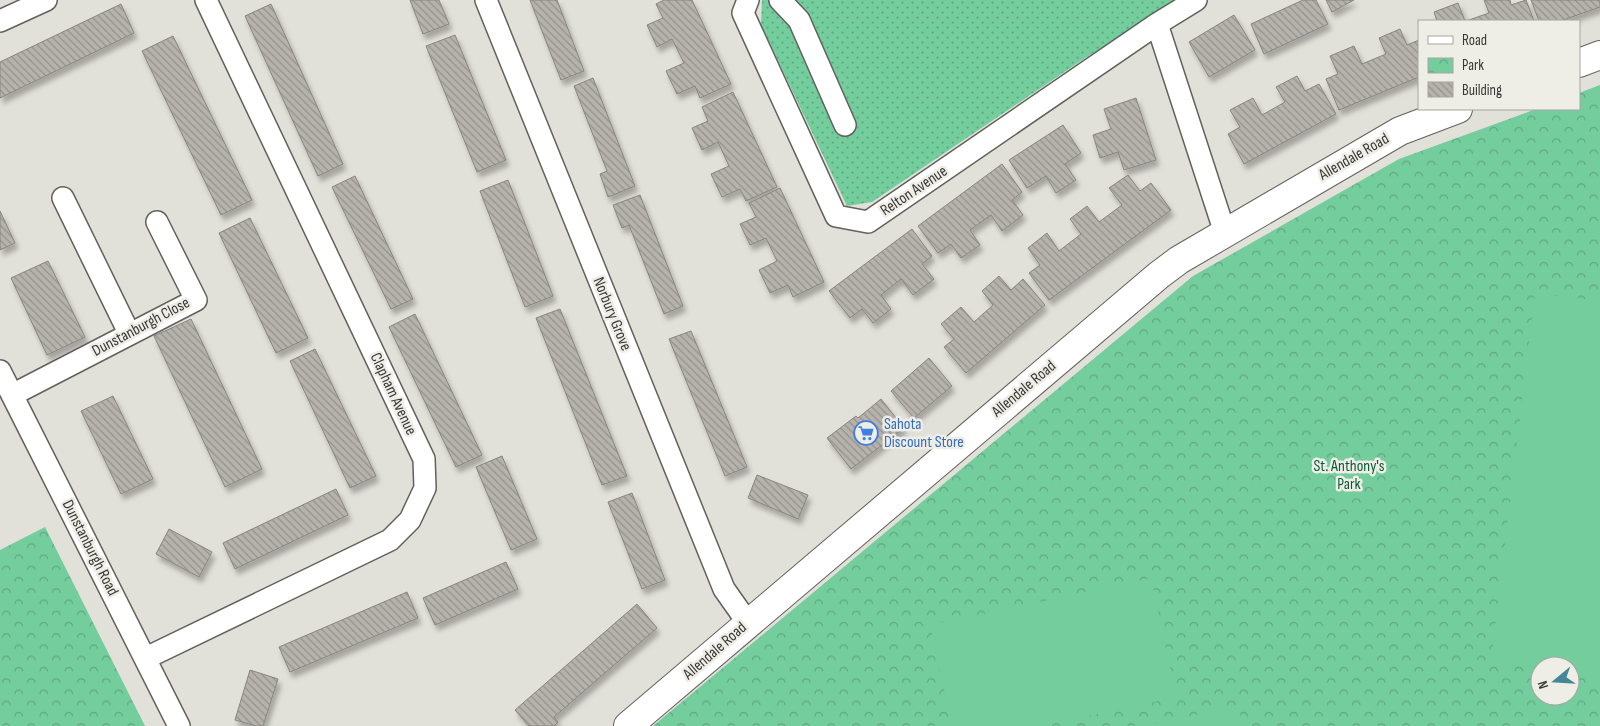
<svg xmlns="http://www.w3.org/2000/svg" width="1600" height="726" font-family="'Sofia Sans Condensed',sans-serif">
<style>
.grass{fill:url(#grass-dots)}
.park{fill:url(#park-crowns);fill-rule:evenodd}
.garden{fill:#74cd9d}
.building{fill:url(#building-back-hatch);stroke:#88847f;filter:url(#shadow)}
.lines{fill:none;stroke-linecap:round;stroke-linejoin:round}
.minor-casing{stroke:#62615b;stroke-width:24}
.secondary-casing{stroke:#62615b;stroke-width:30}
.minor{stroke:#fff;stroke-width:21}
.secondary{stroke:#fff;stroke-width:28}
.labels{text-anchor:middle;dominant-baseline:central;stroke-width:5;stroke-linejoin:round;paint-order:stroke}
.street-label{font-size:16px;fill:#393836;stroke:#eeede6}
.shop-label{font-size:16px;fill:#366cbe;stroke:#eeede6;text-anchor:start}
.park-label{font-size:16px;fill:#0a5b39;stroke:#eeede6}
</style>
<defs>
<pattern id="grass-dots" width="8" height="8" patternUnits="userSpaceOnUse" patternTransform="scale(1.25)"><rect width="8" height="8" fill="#74cd9d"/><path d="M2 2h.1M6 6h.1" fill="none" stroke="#60a781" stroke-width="1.8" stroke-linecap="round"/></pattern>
<pattern id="park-crowns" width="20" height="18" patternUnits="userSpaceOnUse" patternTransform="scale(1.25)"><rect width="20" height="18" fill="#74cd9d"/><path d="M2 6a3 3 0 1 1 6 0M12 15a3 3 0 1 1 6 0" fill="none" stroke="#60a781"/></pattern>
<pattern id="building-back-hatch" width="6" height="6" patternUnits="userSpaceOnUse" patternTransform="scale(1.25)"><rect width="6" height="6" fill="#b6b2ac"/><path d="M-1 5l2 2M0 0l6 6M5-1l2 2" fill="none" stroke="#95928d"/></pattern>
<filter id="shadow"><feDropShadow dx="3" dy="5.5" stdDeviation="2.5" flood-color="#0004"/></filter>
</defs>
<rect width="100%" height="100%" fill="#e1e0d9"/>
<path class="grass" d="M762,0H1178L1082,60L872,202L847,206L761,25Z"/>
<path class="park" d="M1600,85V726H653L1193,276L1399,159L1536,109H1579V93ZM1540,666H1570V696H1540Z
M45,527L145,726H0V550Z"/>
<path class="garden" d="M1535,293L1600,301V673L1570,669V666H1542L1491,660Z
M1151,578L1176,697L1041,726H952L930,625Z
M1238,706L1243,726H1143Z"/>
<path class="building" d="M410,0H439L449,24L423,34Z
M530,0H557L584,71L561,80Z
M664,0H692L731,84L700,98L695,86L677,94L666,71L684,63L672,39L657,47L647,25L663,18L656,4Z
M1303,0H1316L1328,24L1264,54L1251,24Z
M1326,0H1354L1332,12Z
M1484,0H1510L1511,5L1526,0L1534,21H1466L1489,13Z
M1531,0H1600V7L1560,21H1539Z
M1458,3L1465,21H1437L1434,12Z
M121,4L134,33L0,98V62Z
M271,4L343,164L318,176L245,16Z
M1234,15L1255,50L1209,77L1189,42Z
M1400,29L1407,45L1419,40V77L1339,110L1326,79L1338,74L1330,56L1354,46L1362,64L1386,54L1379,38Z
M455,35L506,160L477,172L426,46Z
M173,36L252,200L221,215L142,51Z
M1297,76L1305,91L1319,84L1336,114L1244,164L1228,134L1240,127L1230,110L1253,98L1262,115L1285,102L1276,87Z
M593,78L635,186L608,197L600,174L607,171L574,86Z
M733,92L777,187L746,201L740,189L722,197L711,174L729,166L718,142L702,150L692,128L708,121L702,107Z
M1136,98L1156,160L1124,170L1118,152L1100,158L1093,135L1111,129L1104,109Z
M1063,125L1081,153L1065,164L1076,180L1056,193L1046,176L1027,188L1009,160Z
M1002,164L1022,192L1012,200L1023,215L1002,231L991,215L970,230L980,245L961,258L951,244L938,253L918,226Z
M1128,175L1140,191L1151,183L1171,210L1049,300L1029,273L1040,265L1028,248L1047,233L1059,251L1081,234L1070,219L1087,206L1099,222L1122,205L1109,188Z
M355,176L413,299L391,309L332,187Z
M508,180L553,296L525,307L480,191Z
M780,188L824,282L793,297L788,285L770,293L759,270L777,261L766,238L750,245L740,224L756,217L749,203Z
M640,195L683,306L664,314L629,225L622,228L613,205Z
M0,211L15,243L0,250Z
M250,218L308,338L276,353L219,233Z
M912,229L932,256L922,264L934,279L913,295L901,279L881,295L891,309L873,323L862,309L850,318L829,291Z
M48,261L85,337L47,355L11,278Z
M999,276L1011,290L1023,279L1045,305L966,373L944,347L954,339L941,324L961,307L974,322L993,305L982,291Z
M560,309L627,476L602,485L536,318Z
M415,314L482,455L456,467L389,327Z
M191,319L262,469L225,487L154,336Z
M691,331L747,467L725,476L669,339Z
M315,349L376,476L350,488L290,361Z
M929,358L952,386L914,418L891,391Z
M113,396L153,479L121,494L81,411Z
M881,399L904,428L851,469L827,438L856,416L858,418Z
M502,456L537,539L511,550L476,467Z
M757,475L808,495L798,519L748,498Z
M336,489L348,515L235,569L223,543Z
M632,493L665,580L642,589L608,502Z
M169,529L212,552L199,577L156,554Z
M506,562L518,589L435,625L423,598Z
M407,592L418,618L290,672L279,647Z
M637,604L657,628L554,717L558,722L554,726H529L515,710Z
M250,670L278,679L263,726H256L235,720Z"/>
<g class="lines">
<g class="minor-casing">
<path id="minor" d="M486,0L724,589L748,623
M748,0L743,13L836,216L868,222L1157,24L1196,0
M780,0L799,20L845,125
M0,21L46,0
M1157,24L1225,233
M63,198L129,333
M0,371L179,726
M12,395L196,300L157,222
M146,658L390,540L410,520L425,488L424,459L206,0"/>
</g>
<g class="secondary-casing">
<path id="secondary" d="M1579,63L1600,55
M628,726L1159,275L1179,260L1400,131L1458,109"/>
</g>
<use href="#minor" class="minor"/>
<use href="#secondary" class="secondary"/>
</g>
<defs>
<g id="supermarket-ring" transform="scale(1.25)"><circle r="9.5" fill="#eeede6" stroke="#3f7fe0" stroke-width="1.5"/><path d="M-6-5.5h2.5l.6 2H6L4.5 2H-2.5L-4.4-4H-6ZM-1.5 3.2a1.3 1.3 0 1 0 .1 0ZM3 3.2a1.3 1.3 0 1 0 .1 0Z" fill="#3f7fe0"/></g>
</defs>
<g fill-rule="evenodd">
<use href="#supermarket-ring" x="866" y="433"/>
</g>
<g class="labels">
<g class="street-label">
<text transform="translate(1354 157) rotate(-30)">Allendale Road</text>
<text transform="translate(914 191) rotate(-34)">Relton Avenue</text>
<text transform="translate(612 314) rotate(68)">Norbury Grove</text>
<text transform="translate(141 327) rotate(-28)">Dunstanburgh Close</text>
<text transform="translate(1024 389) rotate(-40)">Allendale Road</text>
<text transform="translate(393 394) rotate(65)">Clapham Avenue</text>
<text transform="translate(90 548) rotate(63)">Dunstanburgh Road</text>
<text transform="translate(715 651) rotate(-41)">Allendale Road</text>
</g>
<g class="shop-label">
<text x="884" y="424">Sahota<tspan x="884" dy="18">Discount Store</tspan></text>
</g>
<g class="park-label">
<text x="1349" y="466">St. Anthony's<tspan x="1349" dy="18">Park</tspan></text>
</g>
</g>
<rect x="1418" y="20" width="162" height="90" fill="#eeede6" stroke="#a6a5a0"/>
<rect x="1428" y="36" width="25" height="8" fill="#ffffff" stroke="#a6a5a0"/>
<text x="1462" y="45" font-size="15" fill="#393836">Road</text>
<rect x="1428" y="58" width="25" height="15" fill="url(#park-crowns)" stroke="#a6a5a0"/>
<text x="1462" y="70" font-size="15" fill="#393836">Park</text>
<rect x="1428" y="82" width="25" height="15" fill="url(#building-back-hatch)" stroke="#a6a5a0"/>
<text x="1462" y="95" font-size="15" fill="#393836">Building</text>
<g transform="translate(1555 681) rotate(252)"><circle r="24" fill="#eeede6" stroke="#a6a5a0"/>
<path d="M0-4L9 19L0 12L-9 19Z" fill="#448796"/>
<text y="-8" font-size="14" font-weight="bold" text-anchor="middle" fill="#393836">N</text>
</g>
</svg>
